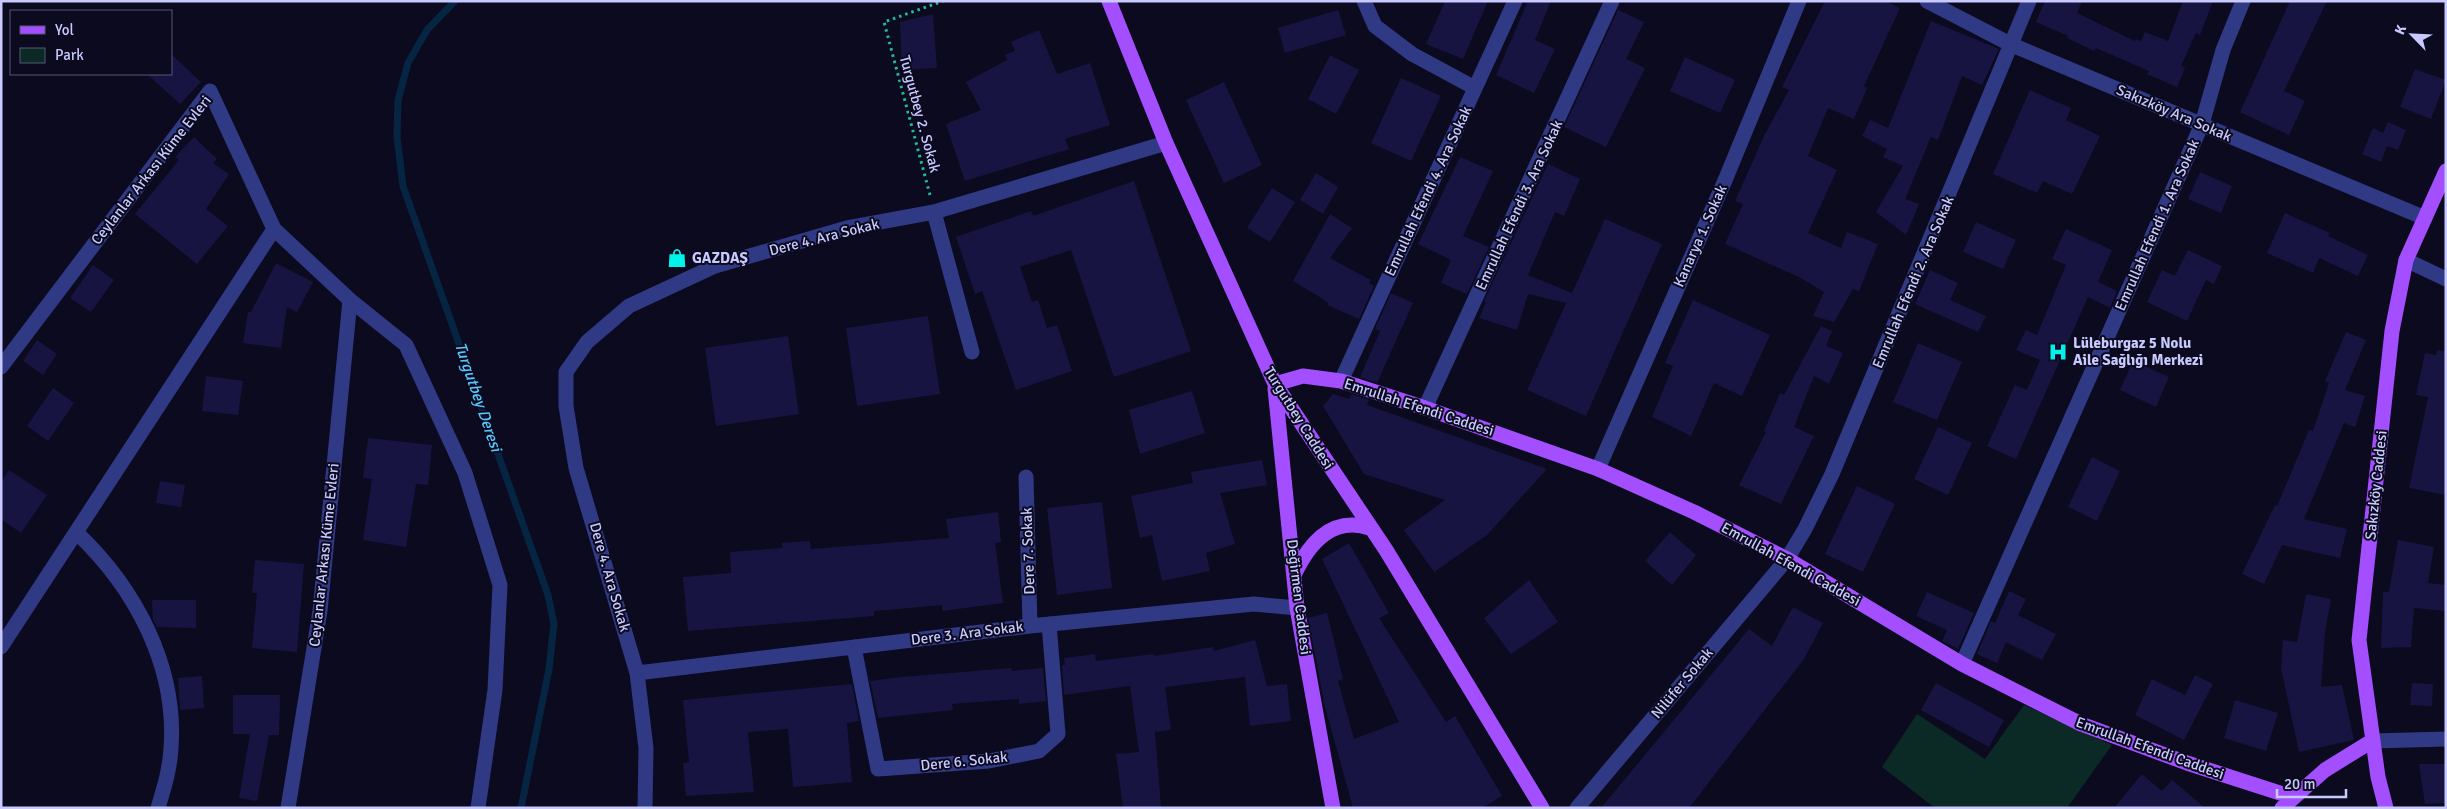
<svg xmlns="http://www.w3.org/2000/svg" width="2447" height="809" font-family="Signika,sans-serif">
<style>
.green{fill:#0c2a25}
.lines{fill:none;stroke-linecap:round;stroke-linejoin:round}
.stream{stroke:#062543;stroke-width:7}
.building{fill:#171442}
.path{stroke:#20bb9c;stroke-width:3;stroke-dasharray:2.5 4;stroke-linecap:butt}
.minor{stroke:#303984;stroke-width:15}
.major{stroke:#a44fff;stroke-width:15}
.labels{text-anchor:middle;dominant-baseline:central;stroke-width:4;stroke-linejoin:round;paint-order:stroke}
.street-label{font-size:15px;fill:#c8caff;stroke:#0b0a1f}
.poi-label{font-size:15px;font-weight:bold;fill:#c8caff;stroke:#0b0a1f;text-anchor:start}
.water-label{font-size:16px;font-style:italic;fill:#56c9ff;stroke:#0b0a1f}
</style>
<rect width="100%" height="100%" fill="#0b0a1f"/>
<path class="green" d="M2024,705L2112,745L2067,808H1935L1882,767L1917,714L1985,759Z"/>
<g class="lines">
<path class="stream" d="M455,1L427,30L408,63L398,100L397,137L403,186L548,595L554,624L549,669L521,808"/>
</g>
<path class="building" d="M1445,1H1488L1463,59L1426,44Z
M1528,1H1551L1535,40L1555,49L1534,93L1496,75Z
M1825,1H1885L1900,8L1864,86L1867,88L1854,119L1828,108L1808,156L1837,170L1808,233L1841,248L1847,232L1878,244L1859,291L1853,289L1834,322L1813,316L1824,292L1799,277L1725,244L1743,204L1735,201L1765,134L1789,90L1782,87Z
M2045,1H2082L2077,13L2135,41L2136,39L2141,41L2145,32L2168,41L2183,1H2213L2200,35L2196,33L2181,66L2185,68L2177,87L2147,74L2149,71L2096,48L2094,51L2067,38L2068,36L2036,22Z
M2290,1H2327L2284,91L2305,101L2289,135L2240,112Z
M1338,10L1346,35L1285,53L1278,28Z
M1618,10L1644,22L1626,59L1645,68L1606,147L1564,127Z
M933,14L937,68L902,70L900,22Z
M1931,21L1999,49L1982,85L1962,76L1938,140L1931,137L1905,199L1919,204L1906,235L1876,212L1903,166L1883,157L1887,149L1862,136L1870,120L1888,128Z
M1039,30L1057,74L1090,63L1110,125L1065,139L1069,149L965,181L946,124L981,110L966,82L1007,60L1005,55L1015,51L1011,42Z
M171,54L201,82L180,104L147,74H171Z
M1330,55L1359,70L1336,114L1308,99Z
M1685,57L1735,80L1720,113L1670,91Z
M2415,69L2446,80L2431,119L2400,107Z
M1401,78L1441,96L1411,161L1371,143Z
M1224,82L1262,165L1224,183L1186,100Z
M2030,90L2071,108L2066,120L2100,136L2072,194L2043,181L2037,193L1993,174Z
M2388,122L2406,130L2398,150L2387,146L2381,162L2362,154L2373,128L2383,133Z
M194,137L217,159L213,163L229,174L206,209L228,226L197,264L135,214L179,160L175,157Z
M1460,157L1493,171L1463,236L1489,247L1467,294L1441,283L1451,260L1418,244Z
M1548,164L1580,179L1564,216L1555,212L1528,275L1572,293L1605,219L1662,244L1586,416L1527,390L1566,303L1528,294L1517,330L1479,318L1486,302L1484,301Z
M2200,172L2232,186L2221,213L2188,199Z
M1316,173L1338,187L1323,214L1300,200Z
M1134,181L1191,351L1114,377L1071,250L1020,267L1032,302L1038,300L1047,328L1057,325L1072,371L1016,390L982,291L975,294L956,237L1031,211L1033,216Z
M1272,188L1295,202L1270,242L1247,228Z
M2285,213L2330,233L2328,236L2368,255L2358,276L2319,258L2313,273L2267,253Z
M1330,214L1352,228L1330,258L1371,280L1369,283L1374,286L1359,319L1327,305L1328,303L1318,296L1293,281Z
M1976,222L2016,240L2003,269L1963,252Z
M2066,229L2112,250L2098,282L2117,291L2110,308L2088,297L2016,459L1987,446L2015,385L2027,390L2040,360L2016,350L2026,330L2037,335L2066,265L2052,259Z
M2188,250L2222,266L2214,284L2206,280L2187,321L2147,302L2162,270L2175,276Z
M276,263L313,282L297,312L287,307L281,348L243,343L248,312H251Z
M93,265L114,280L91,312L70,298Z
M1930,270L1958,283L1950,300L1986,316L1978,332L1915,304Z
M1391,293L1413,303L1377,383L1360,377L1380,331L1375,329Z
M1693,300L1770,335L1742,396L1714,383L1691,436L1652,417L1673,366L1665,363Z
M928,316L940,394L857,406L846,328Z
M1821,326L1832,331L1826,346L1843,353L1829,384L1814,376L1794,427L1814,436L1781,504L1739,485L1766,432L1764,431L1780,393L1784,395Z
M2346,332L2366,340L2345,390L2365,396L2355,427L2344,423L2304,519L2347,529L2340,558L2282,545L2264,584L2242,574L2275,505L2277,506L2309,430L2313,431L2329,383L2325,381Z
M788,336L799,414L716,426L705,348Z
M37,340L57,354L43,375L23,361Z
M1918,343L1962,362L1937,420L1893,402Z
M2437,350L2446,351V495L2409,488L2428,397L2416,395L2425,353L2436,355Z
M2133,361L2169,377L2156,407L2120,390Z
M206,376L243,381L238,415L202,411Z
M53,388L74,403L48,441L27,426Z
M1192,391L1205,433L1140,454L1129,410Z
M1333,394L1349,399L1352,394L1369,400L1367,405L1547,469L1487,535L1434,572L1404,530L1445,500L1364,474L1323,406Z
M1938,427L1972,443L1948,495L1914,479Z
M368,438L432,445L428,485L416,484L406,547L363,540L372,479L363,478Z
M2092,457L2120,471L2097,521L2068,507Z
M1262,460L1267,485L1220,493L1235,544L1206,553L1210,571L1162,581L1152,535L1140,538L1131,496L1193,483L1191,472Z
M9,470L47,495L21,533L1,519V482Z
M160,481L185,485L181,507L156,503Z
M1857,486L1895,504L1863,572L1825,554Z
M1102,502L1112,588L1057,595L1047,508Z
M998,512L1001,542L995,543L1003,603L942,611V605L874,611V616L688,631L683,577L731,573L730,552L782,548V543L810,541L811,549L949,538L946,519Z
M1670,532L1696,555L1672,585L1645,561Z
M2398,540L2434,547L2428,583L2446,585V611L2414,608L2411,647L2381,648L2383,592H2389Z
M1349,543L1389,613L1379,618L1446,722L1455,716L1502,796L1482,808H1353L1324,703L1308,618L1327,613L1343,679L1338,681L1354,739L1399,722L1322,559Z
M255,560L304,564L297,652L252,648L257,593H252Z
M1529,580L1558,622L1511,654L1484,618Z
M2009,591L2026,599L2018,615L2056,634L2042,660L2006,642L1997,663L1977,654L1991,621L1995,623Z
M1927,592L1974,613L1958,649L1942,641L1947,630L1916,616Z
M2306,594L2331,599L2325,633L2321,687L2342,685L2354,740L2299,752L2281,668L2283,640L2297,642Z
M152,600H196V628L157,627L153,620Z
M1793,607L1823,623L1804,659L1689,808H1601L1749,629L1772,646Z
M1255,640L1267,686L1287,684L1291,721L1250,726L1245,677L1165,687L1171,730L1155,732L1161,808H1123L1116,754L1139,752L1130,686L1064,695L1062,665H1065L1064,658L1095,654L1096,661L1154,654V656L1213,647L1214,651Z
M1011,668L1012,671L1043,668L1046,701L1019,704V699L952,704L953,710L878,718L870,681L901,677Z
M2195,675L2213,684L2184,740L2135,715L2152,679L2185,695Z
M202,676L204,708L180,710L178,678Z
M1936,683L2004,720L1989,747L1921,710Z
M2412,683L2433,684L2432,706L2410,705Z
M852,684L859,721L847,723L852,782L793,787L788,729L748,732L754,792L686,796L683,763L689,762L683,700Z
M233,695H280L279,735H269L257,801L239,798L250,734H233Z
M2235,700L2278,713L2266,751L2224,738Z
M2419,764H2446V803L2425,804Z
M2142,774L2162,791L2172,780L2205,808H2114Z"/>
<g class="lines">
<path class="path" d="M930,195L884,22L943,1"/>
<path class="minor" d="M1364,1L1375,26L1412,54L1475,88
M1927,1L2012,45L2425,218
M934,212L972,352
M2406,260L2446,279
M1,367L210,91L274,229L350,300L406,345L465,473L500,585L495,690L478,808
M1341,381L1515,1
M1425,408L1612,1
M1598,469L1726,178L1799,1
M1026,477L1030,626
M77,533C135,588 177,666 171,748C170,769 164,788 158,808
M1,647L274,229
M854,647L878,769L989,761L1039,751L1058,734L1049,624
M1962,664L2202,124L2223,50L2243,1
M637,673L1030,626L1254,604L1297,608
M2372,741L2446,739
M288,808L320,611L350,300
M645,808L646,748L637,673L576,468L566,406V372L587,342L629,306L715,266L847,228L934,212L1166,143
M1577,808L1787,559L1805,529L1832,474L2029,1"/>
<path class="major" d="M1109,1L1166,143L1275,384L1386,550L1542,808
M1275,384L1303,376L1341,381L1425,408L1598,469L1694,512L1787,559L1962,664L2081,724L2187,763L2292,797
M1275,388L1297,608L1333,808
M1295,573C1310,542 1333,516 1370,528
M2282,808L2325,770L2372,741
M2386,808L2378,777L2359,640L2392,331L2406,260L2446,171"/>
</g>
<defs>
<g id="shop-bare" transform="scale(1.5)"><path d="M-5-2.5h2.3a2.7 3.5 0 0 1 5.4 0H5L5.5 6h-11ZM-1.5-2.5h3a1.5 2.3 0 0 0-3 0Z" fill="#00f3e9" stroke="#0b0a1f" stroke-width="2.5" paint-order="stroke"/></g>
<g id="hospital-bare" transform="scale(1.5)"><path d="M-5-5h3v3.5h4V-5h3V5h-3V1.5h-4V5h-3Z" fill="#00f3e9" stroke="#0b0a1f" stroke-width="2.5" paint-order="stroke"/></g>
</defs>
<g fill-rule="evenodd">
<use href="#shop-bare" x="677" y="258"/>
<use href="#hospital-bare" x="2058" y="352"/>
</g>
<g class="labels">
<g class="street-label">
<text transform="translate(2174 113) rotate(23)">Sakızköy Ara Sokak</text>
<text transform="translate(920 114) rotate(75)">Turgutbey 2. Sokak</text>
<text transform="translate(151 170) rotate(-52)">Ceylanlar Arkası Küme Evleri</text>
<text transform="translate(1428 191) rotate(-65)">Emrullah Efendi 4. Ara Sokak</text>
<text transform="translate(1519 205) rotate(-65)">Emrullah Efendi 3. Ara Sokak</text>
<text transform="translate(2157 225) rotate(-66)">Emrullah Efendi 1. Ara Sokak</text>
<text transform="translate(1700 236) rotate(-66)">Kanarya 1. Sokak</text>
<text transform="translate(824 237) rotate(-14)">Dere 4. Ara Sokak</text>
<text transform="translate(1913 282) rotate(-67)">Emrullah Efendi 2. Ara Sokak</text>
<text transform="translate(1419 407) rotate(18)">Emrullah Efendi Caddesi</text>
<text transform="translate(1299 418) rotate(58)">Turgutbey Caddesi</text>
<text transform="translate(2376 485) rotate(-84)">Sakızköy Caddesi</text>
<text transform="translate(1028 551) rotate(-92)">Dere 7. Sokak</text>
<text transform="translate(324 555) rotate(-84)">Ceylanlar Arkası Küme Evleri</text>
<text transform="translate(1791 564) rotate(29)">Emrullah Efendi Caddesi</text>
<text transform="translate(610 577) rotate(74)">Dere 4. Ara Sokak</text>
<text transform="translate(1299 597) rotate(83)">Değirmen Caddesi</text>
<text transform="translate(967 633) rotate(-7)">Dere 3. Ara Sokak</text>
<text transform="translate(1682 683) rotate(-50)">Nilüfer Sokak</text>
<text transform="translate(2150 748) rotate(20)">Emrullah Efendi Caddesi</text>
<text transform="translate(964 761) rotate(-6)">Dere 6. Sokak</text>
</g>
<g class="poi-label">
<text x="692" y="258">GAZDAŞ</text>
<text x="2073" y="343">Lüleburgaz 5 Nolu<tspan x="2073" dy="17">Aile Sağlığı Merkezi</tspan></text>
</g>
<g class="water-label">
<text transform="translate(478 397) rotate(71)">Turgutbey Deresi</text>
</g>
</g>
<rect width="2447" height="809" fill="none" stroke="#c8caff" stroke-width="5"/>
<rect x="10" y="10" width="162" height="65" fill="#0b0a1f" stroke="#575779"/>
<rect x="20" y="26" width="25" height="8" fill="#a44fff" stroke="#575779"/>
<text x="55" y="35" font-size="15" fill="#c8caff">Yol</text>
<rect x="20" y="48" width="25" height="15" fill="#0c2a25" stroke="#575779"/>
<text x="55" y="60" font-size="15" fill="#c8caff">Park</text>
<g transform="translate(2412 35) rotate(294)" stroke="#0b0a1f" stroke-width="4" paint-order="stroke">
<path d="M0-4L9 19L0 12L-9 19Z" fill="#c8caff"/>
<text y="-8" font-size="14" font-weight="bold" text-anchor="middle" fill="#c8caff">K</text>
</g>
<path d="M2277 789v8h69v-8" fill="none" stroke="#c8caff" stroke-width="2.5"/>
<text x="2284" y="789" font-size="15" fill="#c8caff" stroke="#0b0a1f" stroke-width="4" paint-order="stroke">20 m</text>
</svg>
